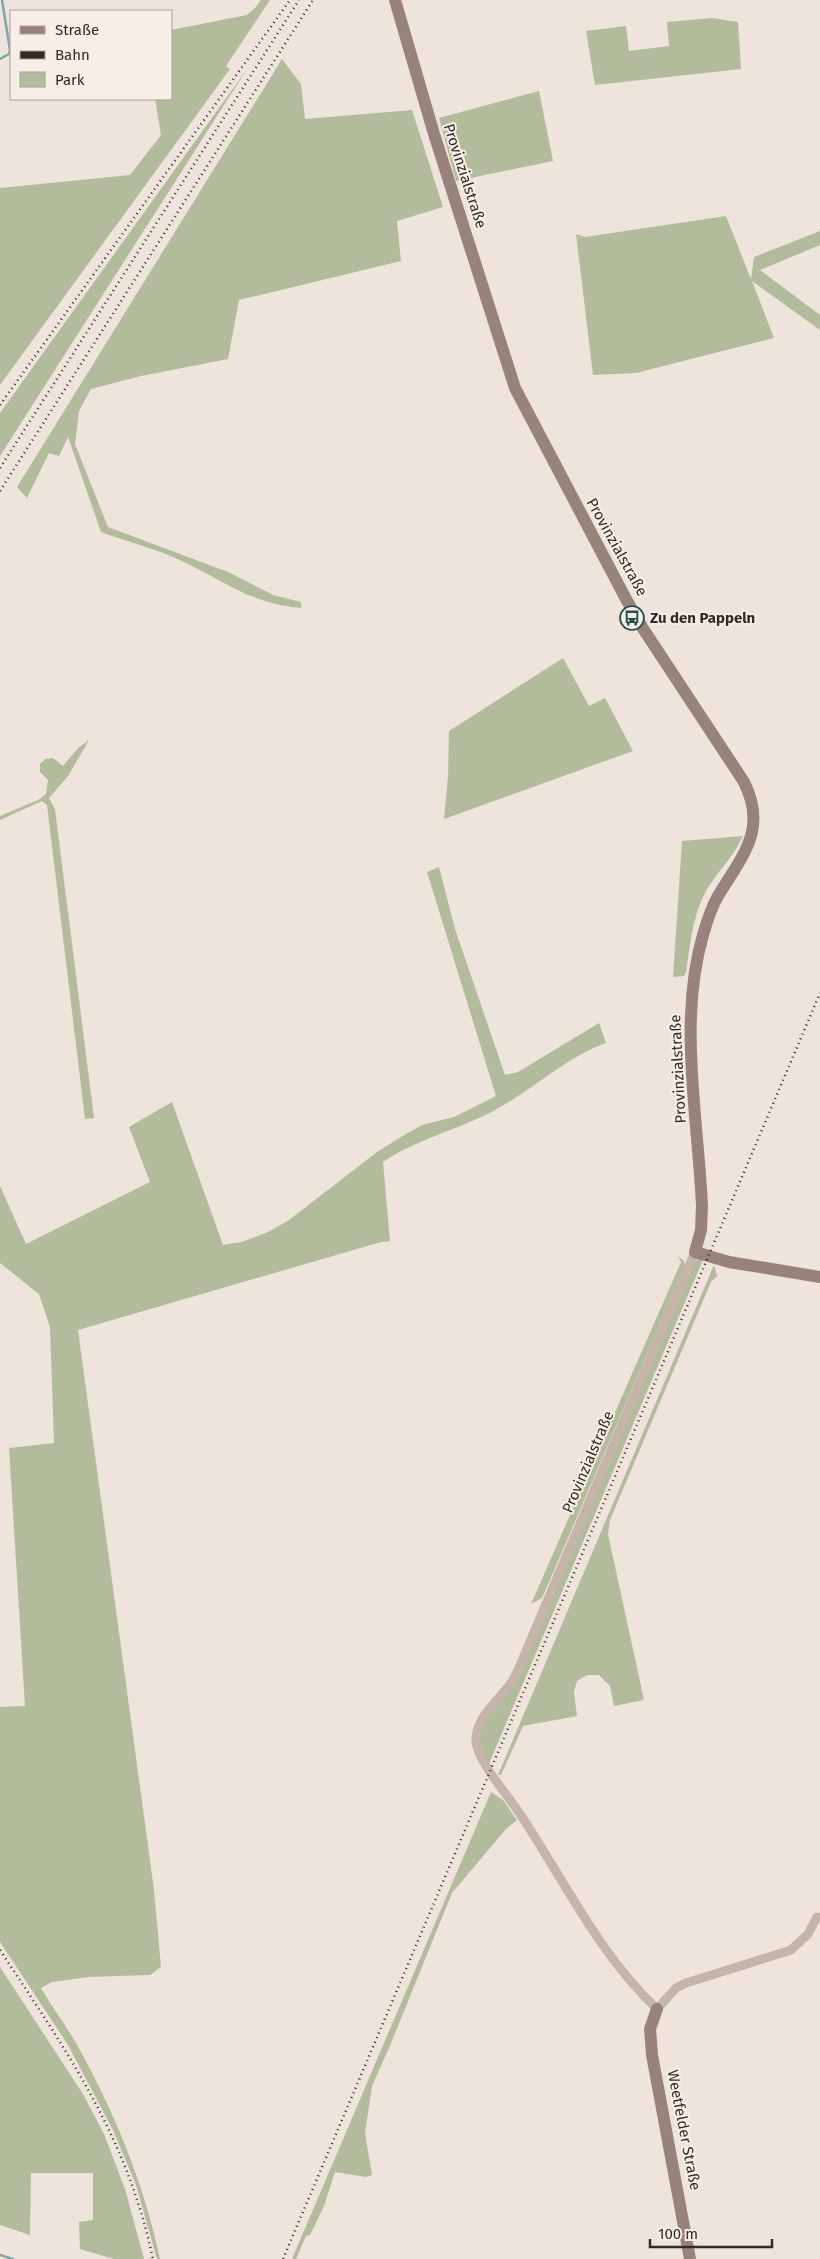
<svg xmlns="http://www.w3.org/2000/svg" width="820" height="2259" font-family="'Fira Sans',sans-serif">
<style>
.green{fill:#b3bb9d}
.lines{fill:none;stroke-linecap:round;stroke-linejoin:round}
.stream{stroke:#7ea7a7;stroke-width:2.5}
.street{stroke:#c4b4a9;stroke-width:9}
.secondary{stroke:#98837a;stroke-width:12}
.rail{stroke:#332a28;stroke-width:2.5;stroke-dasharray:1 4;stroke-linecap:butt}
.labels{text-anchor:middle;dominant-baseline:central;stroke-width:4;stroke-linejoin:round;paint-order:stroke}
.street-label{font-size:15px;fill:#332a28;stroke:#f6eee7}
.poi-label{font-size:15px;font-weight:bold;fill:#332a28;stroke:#f6eee7;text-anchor:start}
</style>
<rect width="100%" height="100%" fill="#eee4db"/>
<path class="green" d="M261,0H270L226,66L230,69L0,385V188L130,175L161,135L155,99H171V30L247,15L255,8Z
M712,18L738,22L741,69L595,85L586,31L626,26L629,51L669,46L667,22Z
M282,59L301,84L305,119L412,110L443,207L397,221L401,261L239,300L228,359L141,376L91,389L79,411L75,444L108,527L228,572L273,595L301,602V608C249,603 228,583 184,562C158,549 128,542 101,532L68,437L59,456L49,453L27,498L17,487Z
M247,69L0,456V413Z
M539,91L553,161L456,181L439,118Z
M726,216L751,279L754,257L820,231V245L760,270L820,315V330L752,281L774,338L636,373L593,375L576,234L585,237Z
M563,658L589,706L605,698L633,751L444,819L448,777L449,731Z
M89,740L68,776L49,798L55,809L94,1118L85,1119L47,805L42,801L0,820V816L38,800L46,794L48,780L40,772V764L45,759L53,758L63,766L78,748Z
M743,836C733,859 713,875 703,897C692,920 690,947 686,972L684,976L673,977L682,841Z
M439,867L455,929L505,1075L518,1072L599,1023L606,1043C566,1057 533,1090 495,1110C458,1130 417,1139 383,1162L390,1241L381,1242L78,1330L154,1890L161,1967L150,1975L89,1977L52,1982L41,1988C52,2007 65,2024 76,2043C114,2111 144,2183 160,2259H157L136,2185L113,2130L68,2045L0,1942V1707L25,1706L9,1448L54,1443L50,1327L39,1294L0,1263V1186L26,1244L150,1182L129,1127L172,1102L223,1245L242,1242L268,1232L289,1220L377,1152L401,1137L422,1125L454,1117L496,1096L427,872Z
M678,1256L684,1261L685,1265L550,1580L542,1598L531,1604L681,1262Z
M699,1259L703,1260L688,1295L488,1766L480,1742V1733L487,1718L509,1692L696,1260Z
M714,1265L717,1276L711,1282L610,1520L608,1534L644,1700L614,1706L610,1686L599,1675H587L577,1681L574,1692L577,1716L523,1726L501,1775H498Z
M491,1792L503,1800L517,1820L506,1829L452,1893L389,2048L372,2086L365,2133L372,2175L366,2177L335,2172L324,2206L310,2235L306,2236L296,2259H292Z
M0,1967L83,2094L104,2134L125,2189L144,2259H114L80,2249L79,2222L93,2220V2173H31L30,2235L0,2225Z"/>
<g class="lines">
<path class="stream" d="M0,59L9,54L10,50L2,0
M0,2255L13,2259"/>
<path class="street" d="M695,1252L521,1663C518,1670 515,1677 511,1683C498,1701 476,1717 476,1740C476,1761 510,1797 522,1817C565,1882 599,1954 657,2009L676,1988L686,1983L791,1950L808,1934L817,1917"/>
<path class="secondary" d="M395,0L434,134L515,388L626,599L642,627L744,782C768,830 742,856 718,896C711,908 707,921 703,935C678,1021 698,1117 702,1206L701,1230L695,1252L729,1262L820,1277
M657,2009L650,2029L652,2055L690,2259"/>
<path class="rail" d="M0,405L290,0
M0,468L299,0
M0,491L313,0
M0,1950C67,2052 127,2136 153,2259
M283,2259L820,993"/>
</g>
<defs>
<g id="bus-ring" transform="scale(1.25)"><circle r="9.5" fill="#f6eee7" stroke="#234e4f" stroke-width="1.5"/><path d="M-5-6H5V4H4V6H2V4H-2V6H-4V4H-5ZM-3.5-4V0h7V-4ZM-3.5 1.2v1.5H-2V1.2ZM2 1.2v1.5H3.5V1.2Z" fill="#234e4f"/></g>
</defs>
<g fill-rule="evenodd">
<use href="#bus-ring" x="632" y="618"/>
</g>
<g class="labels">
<g class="street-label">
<text transform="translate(465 176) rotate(72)">Provinzialstraße</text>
<text transform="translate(617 547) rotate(61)">Provinzialstraße</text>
<text transform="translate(678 1069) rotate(-93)">Provinzialstraße</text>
<text transform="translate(588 1462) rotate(-67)">Provinzialstraße</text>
<text transform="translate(684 2130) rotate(79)">Weetfelder Straße</text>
</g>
<g class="poi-label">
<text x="650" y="618">Zu den Pappeln</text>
</g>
</g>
<rect x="10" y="10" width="162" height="90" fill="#f6eee7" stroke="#a8a09b"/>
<rect x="20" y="26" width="25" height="8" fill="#98837a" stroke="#a8a09b"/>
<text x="55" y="35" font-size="15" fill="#332a28">Straße</text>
<rect x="20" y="51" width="25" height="8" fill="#332a28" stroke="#a8a09b"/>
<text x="55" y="60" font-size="15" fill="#332a28">Bahn</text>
<rect x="20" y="72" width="25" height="15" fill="#b3bb9d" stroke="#a8a09b"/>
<text x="55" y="85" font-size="15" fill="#332a28">Park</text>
<path d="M650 2239v8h122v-8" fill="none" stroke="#332a28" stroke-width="2.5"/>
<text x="658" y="2239" font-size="15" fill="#332a28" stroke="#f6eee7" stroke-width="4" paint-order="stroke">100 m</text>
</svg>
